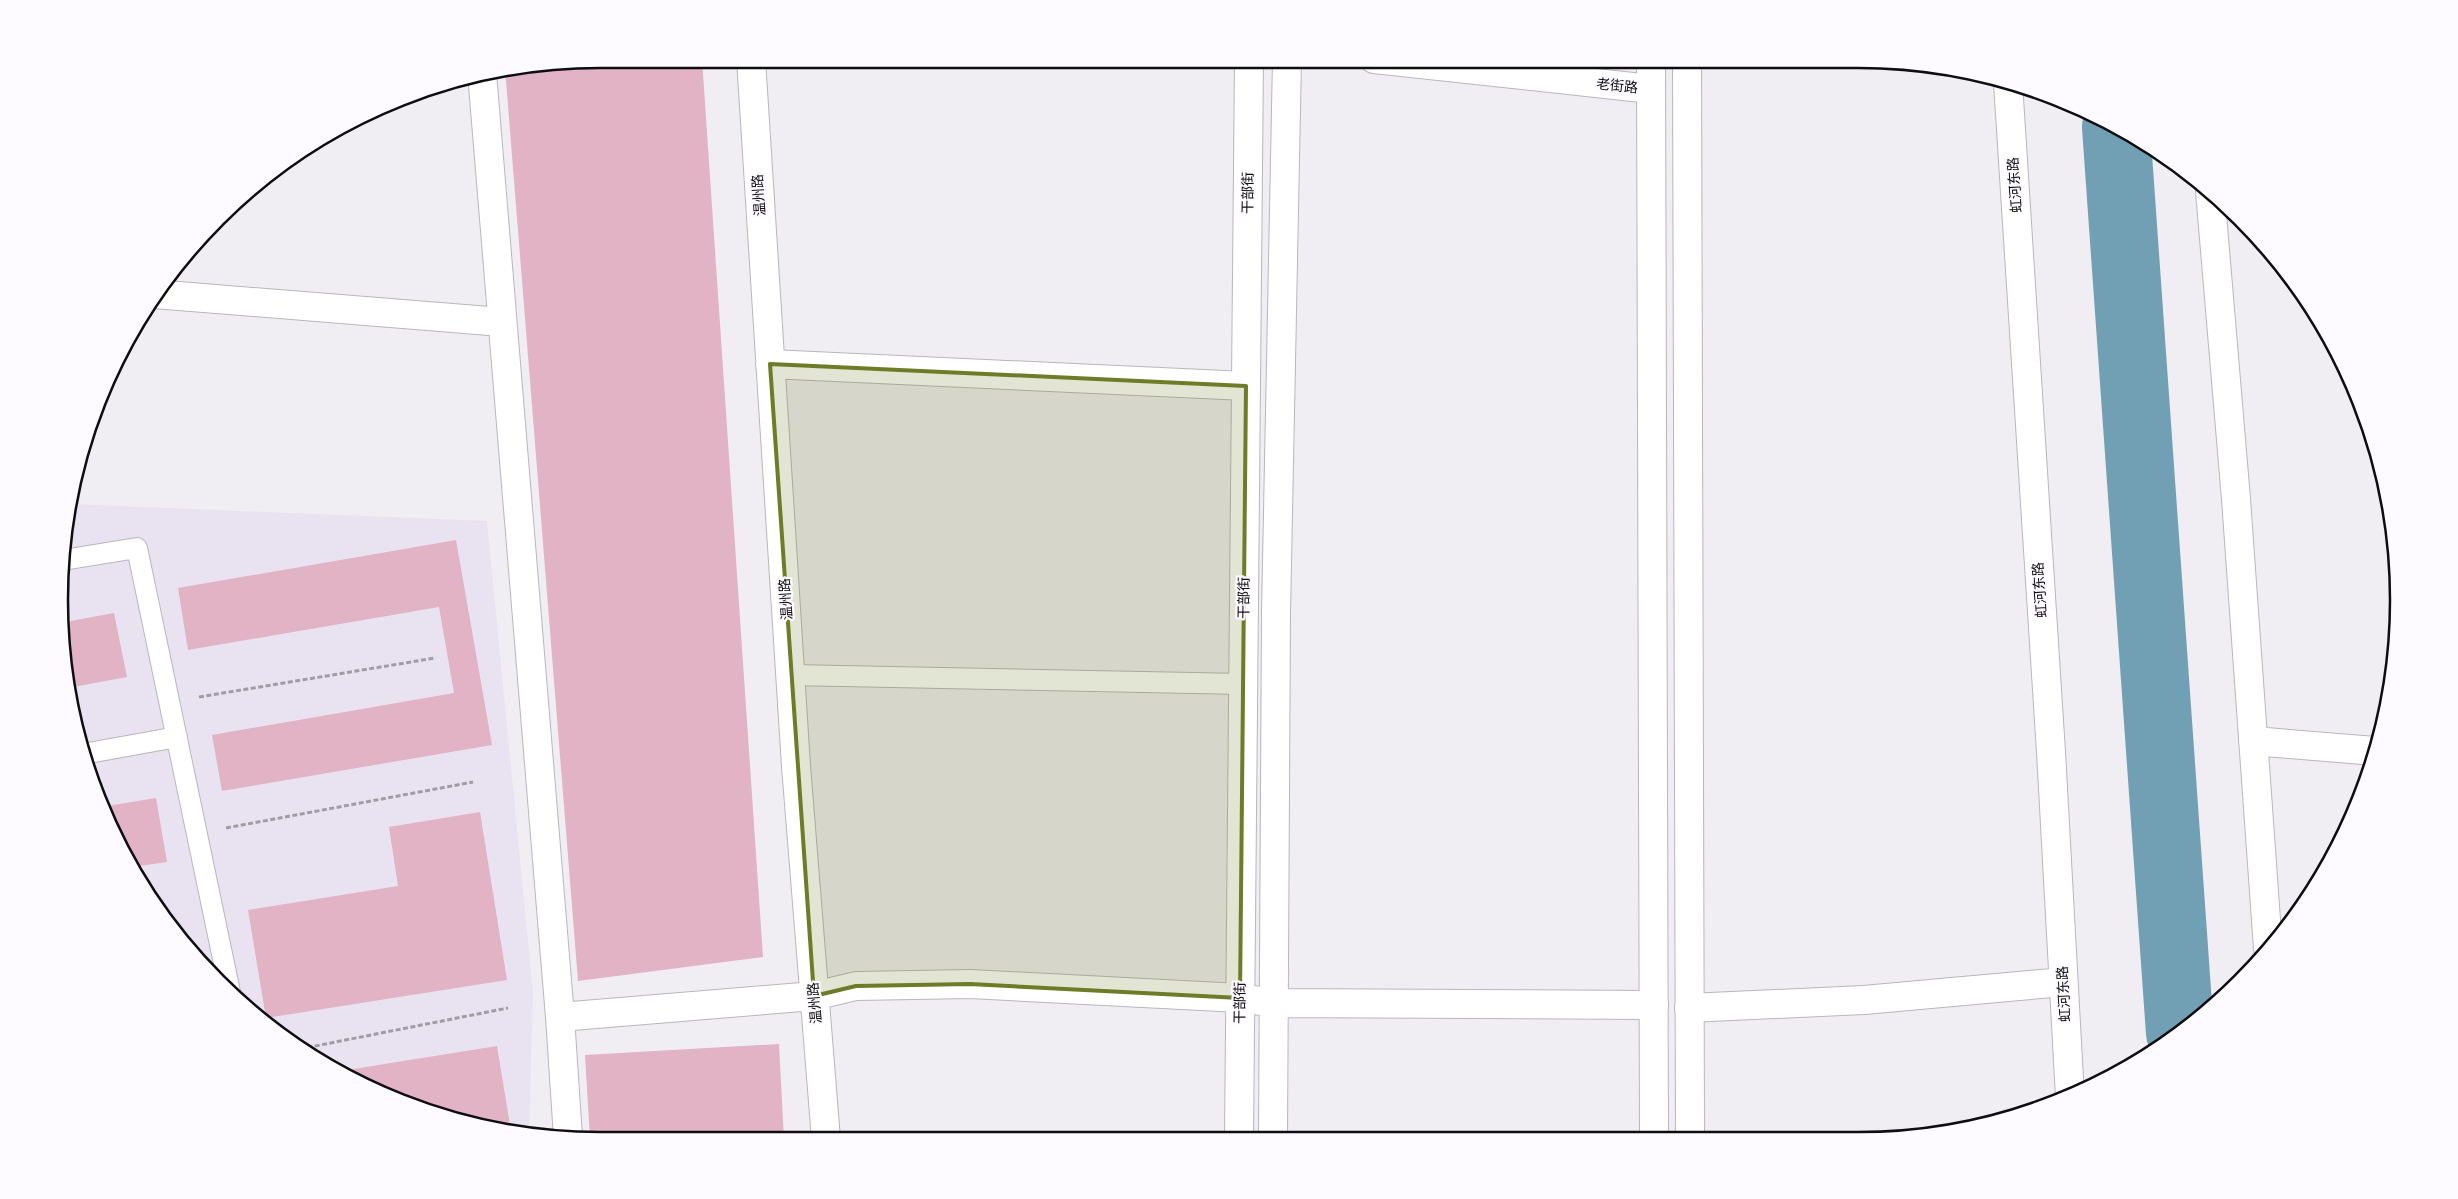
<svg xmlns="http://www.w3.org/2000/svg" width="2458" height="1199" font-family="Karla,'Noto Sans SC',sans-serif">
<style>
.built{fill:#e9e3f1}
.lines{fill:none;stroke-linecap:round;stroke-linejoin:round}
.river{stroke:#719fb3;stroke-width:68}
.building{fill:#e1b3c4}
.lane-casing{stroke:#b9b6bd;stroke-width:22}
.street-casing{stroke:#b9b6bd;stroke-width:30}
.secondary-casing{stroke:#b9b6bd;stroke-width:30}
.path{stroke:#a09da2;stroke-width:3;stroke-dasharray:5 2.5;stroke-linecap:butt}
.lane{stroke:#fff;stroke-width:20}
.street{stroke:#fff;stroke-width:28}
.secondary{stroke:#fff;stroke-width:28}
.marked{fill:#6e7b27;fill-opacity:0.2;stroke:#6e7b27;stroke-width:4;stroke-linejoin:round}
.labels{text-anchor:middle;dominant-baseline:central;stroke-width:4.5;stroke-linejoin:round;paint-order:stroke}
.street-label{font-size:14px;fill:#0e0d0f;stroke:#fdfbff}
.rim{fill:none;stroke:#0e0d0f;stroke-width:2.5}
</style>
<rect width="100%" height="100%" fill="#f0edf3"/>
<path class="built" d="M68,504L487,521L533,992L529,1133L494,1130L392,1099L299,1049L217,982L170,928L115,839L87,773L63,670L59,599Z"/>
<g class="lines">
<path class="river" d="M2116,127L2180,1033"/>
</g>
<path class="building" d="M600,59H702L763,957L578,981L505,68Z
M456,540L492,745L222,791L212,735L454,693L439,607L188,650L178,588Z
M114,613L127,677L68,688L63,670L60,623Z
M156,798L167,862L132,867L115,839L101,807Z
M480,812L507,980L266,1018L248,910L398,886L389,827Z
M779,1044L784,1140L590,1139L585,1055Z
M497,1046L511,1131L494,1130L392,1099L341,1071Z"/>
<g class="lines">
<g class="lane-casing">
<path id="lane" d="M63,560L137,548L230,992
M791,675L1243,684
M83,754L177,737"/>
</g>
<g class="street-casing">
<path id="street" d="M751,59L796,766L826,1139
M1374,59L1651,89
M482,73L560,1017L568,1137
M2008,83L2051,752L2070,1097
M2210,191L2236,499L2268,948
M154,294L502,322
M770,364L1246,386
M2253,741L2375,751
M1689,1008L1864,1000L2063,982
M560,1017L814,996L856,986L970,984L1240,998L1274,1003L1654,1005
M1239,1138L1249,59
M1273,1138L1276,614L1287,59"/>
</g>
<g class="secondary-casing">
<path id="secondary" d="M1651,59L1654,1137
M1687,59L1690,1136"/>
</g>
<path class="path" d="M199,697L435,658
M226,828L473,782
M300,1049L508,1008"/>
<use href="#lane" class="lane"/>
<use href="#street" class="street"/>
<use href="#secondary" class="secondary"/>
</g>
<path class="marked" d="M770,364L1246,386L1240,998L970,984L856,986L814,996Z"/>
<g class="labels">
<g class="street-label">
<text transform="translate(1617 86) rotate(6)">老街路</text>
<text transform="translate(2015 185) rotate(-94)">虹河东路</text>
<text transform="translate(1248 193) rotate(-89)">干部街</text>
<text transform="translate(759 195) rotate(-94)">温州路</text>
<text transform="translate(2040 590) rotate(-94)">虹河东路</text>
<text transform="translate(1244 598) rotate(-89)">干部街</text>
<text transform="translate(786 599) rotate(-94)">温州路</text>
<text transform="translate(2064 994) rotate(-93)">虹河东路</text>
<text transform="translate(815 1003) rotate(-95)">温州路</text>
<text transform="translate(1240 1003) rotate(-89)">干部街</text>
</g>
</g>
<path d="M0 0H2458V1199H0ZM600 68H1858A532 532 0 0 1 2390 600V600A532 532 0 0 1 1858 1132H600A532 532 0 0 1 68 600V600A532 532 0 0 1 600 68Z" fill="#fdfbff" fill-rule="evenodd"/>
<path class="rim" d="M600 68H1858A532 532 0 0 1 2390 600V600A532 532 0 0 1 1858 1132H600A532 532 0 0 1 68 600V600A532 532 0 0 1 600 68Z"/>
</svg>
